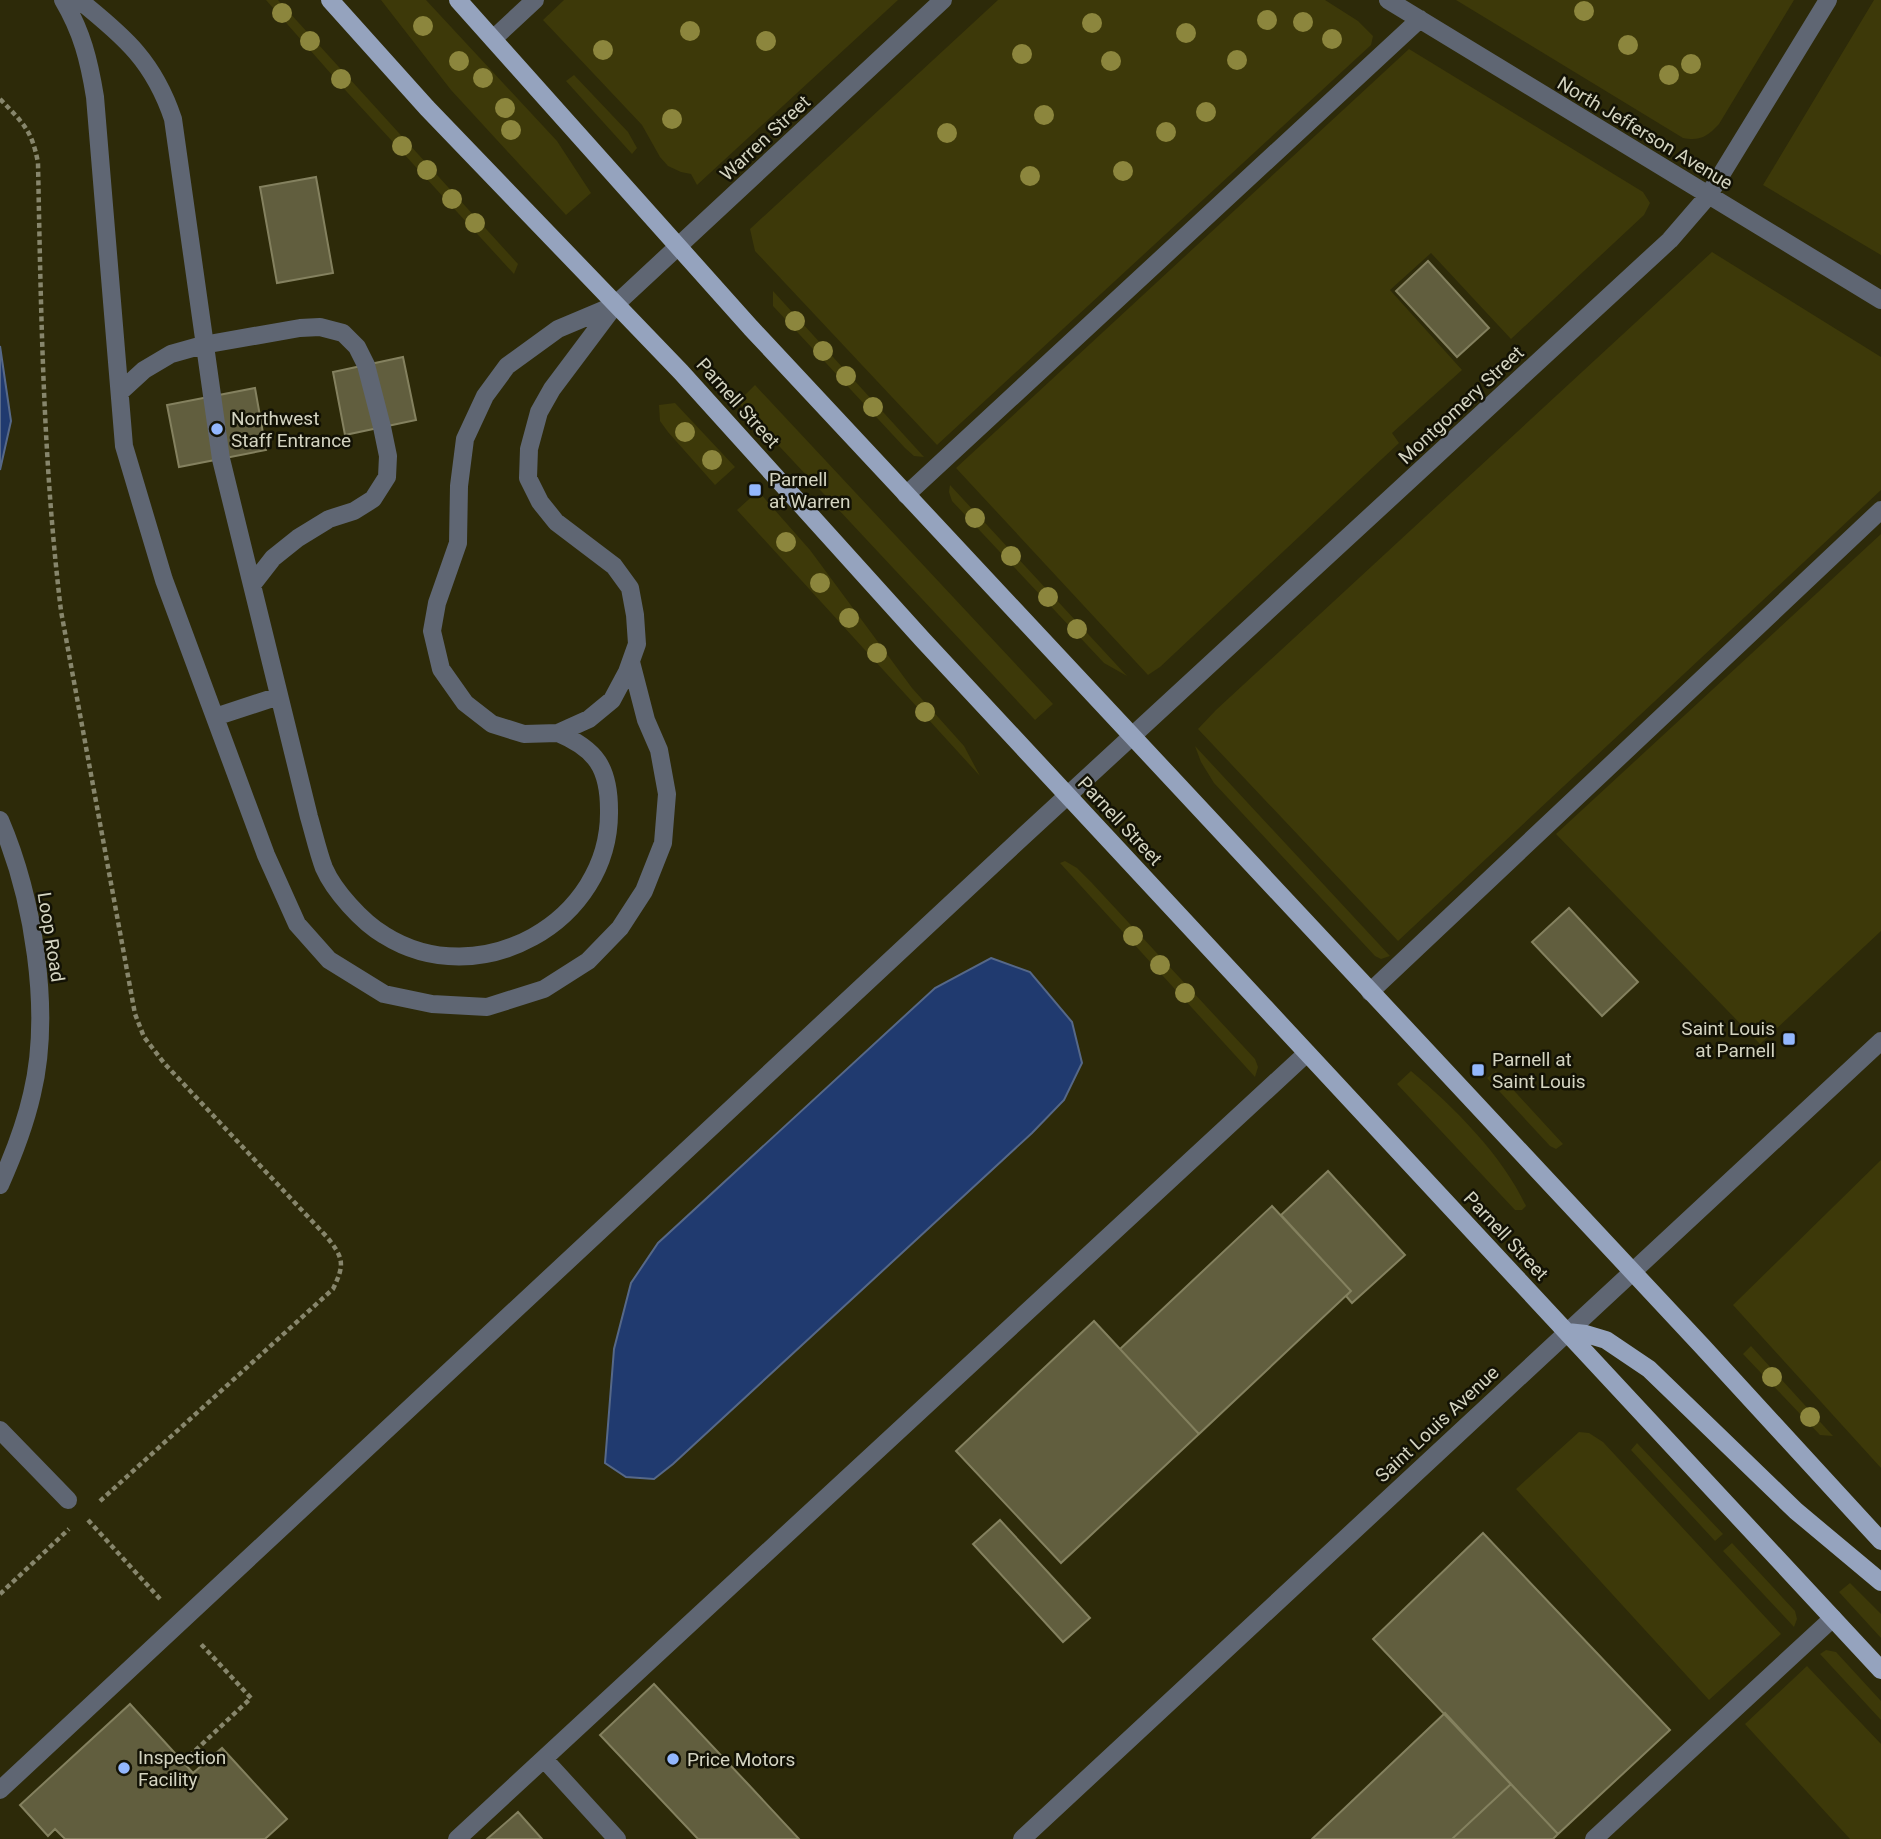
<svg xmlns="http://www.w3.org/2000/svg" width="1881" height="1839" font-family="Roboto,sans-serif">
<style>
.green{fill:#3d3909}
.water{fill:#203a6f;stroke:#566888;stroke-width:2}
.building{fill:#615e3e;stroke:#84815f;stroke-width:2}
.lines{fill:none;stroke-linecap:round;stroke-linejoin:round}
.path{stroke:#87866c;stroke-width:4.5;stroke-dasharray:5 3.5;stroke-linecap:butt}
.minor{stroke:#5f6673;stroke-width:18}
.major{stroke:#95a3be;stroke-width:18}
.tree{fill:#8c863d}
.poi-dot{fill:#93b7fd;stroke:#131205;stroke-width:2.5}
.labels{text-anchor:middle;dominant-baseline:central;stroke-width:5;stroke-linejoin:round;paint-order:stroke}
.street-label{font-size:19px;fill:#d4d4c1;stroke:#131205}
.poi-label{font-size:19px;fill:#d4d4c1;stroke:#131205;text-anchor:start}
</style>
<rect width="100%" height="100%" fill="#2d2a09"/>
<path class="green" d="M266,0H278L518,264L514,274L347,92Z
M381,0H426L557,141L591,193L566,215L451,90Z
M564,0H898L697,185L691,174L681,172L668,166L660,157L642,125L543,20Z
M998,0H1325L1358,21L1373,36L1371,45L937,445L755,251L750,229Z
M1456,0H1794L1719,124C1707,137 1700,141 1683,138Z
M1874,0H1881V255L1763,185Z
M1409,49L1643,192L1650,203L1644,215L1511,339L1431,253L1390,290L1462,370L1392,433L1399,443L1160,667L1148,675L956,468Z
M574,75L628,132L637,148L632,154L566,81Z
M1712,252L1881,357V490L1398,941L1198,729L1216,710Z
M773,291L924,457L914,456L905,448L773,306Z
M755,385L1053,704L1035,720L738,402Z
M675,403L735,467L715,485L668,432L660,421L659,405Z
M950,485L1127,676L1104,663L952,501L949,492Z
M758,491L810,550L912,688L964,746L980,776L737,510Z
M1881,534V931L1760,1044L1556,834Z
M1195,746L1390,956L1381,959L1375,956L1214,783L1201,762Z
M1065,861L1077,868L1091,882L1255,1059L1258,1067L1255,1077L1060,863Z
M1411,1071C1454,1107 1502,1155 1526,1206L1522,1210H1515L1397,1084Z
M1496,1071L1563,1144L1556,1149L1550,1146L1487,1078Z
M1881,1160V1468L1733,1305Z
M1751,1346L1833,1436L1820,1435L1743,1354Z
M1579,1432L1589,1433L1603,1442L1781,1634L1709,1700L1516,1489Z
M1637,1443L1723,1534L1715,1541L1631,1450Z
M1732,1543L1795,1611L1797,1619L1794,1627L1723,1551Z
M1850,1583L1881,1614V1638L1839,1592Z
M1826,1650L1836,1652L1881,1701V1720L1820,1654Z
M1807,1666L1881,1744V1839H1850L1745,1724Z"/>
<path class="water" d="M0,346L11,421L0,470Z
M991,958L1030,972L1072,1022L1082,1063L1064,1100L1032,1133L673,1464L654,1479L626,1477L605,1463L614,1349L631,1283L658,1243L935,988Z"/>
<path class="building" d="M316,177L333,273L277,283L260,187Z
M1428,261L1489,328L1457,357L1396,291Z
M403,357L416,420L345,435L333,372Z
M255,388L266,450L179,467L167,405Z
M1569,908L1638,982L1602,1016L1532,942Z
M1328,1171L1405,1255L1352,1303L1346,1296L1351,1291L1281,1215Z
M1272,1206L1351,1291L1199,1434L1120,1349Z
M1094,1321L1199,1434L1061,1563L956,1451Z
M1000,1520L1090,1618L1063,1642L973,1544Z
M1483,1533L1670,1730L1558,1834L1373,1639Z
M654,1684L747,1783L799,1839H698L600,1735Z
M130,1704L193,1773L222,1748L287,1819L265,1839H65L55,1829L48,1836L20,1805Z
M1445,1713L1511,1784L1452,1839H1312Z
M1511,1784L1558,1834L1553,1839H1452Z
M518,1812L542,1839H487Z"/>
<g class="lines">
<path class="path" d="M0,99C23,123 32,130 38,163C41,313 43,463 61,611L135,1014L144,1037L164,1063L326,1236C344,1258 345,1264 333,1289L99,1502
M88,1520L160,1599
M0,1594L69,1529
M183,1762L251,1698L199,1642"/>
<path class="minor" d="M63,0C82,32 89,60 95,97L124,446L164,580L266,855L297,924L329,960L384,994L432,1004L487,1007L544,989L588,961L620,928L644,891L663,843L667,794L659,750L646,720L631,662
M79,0C125,37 154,62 173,119L221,459L309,817C314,834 318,852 324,868C334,891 362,922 384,935C479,995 611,922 609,810C609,768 596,749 558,733
M1388,0L1881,300
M493,39L535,0
M615,305L558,329L507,366L485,396L465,439L459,486L458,543L437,603L432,631L441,669L465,703L492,724L524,734L558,733L589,719L612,700L627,672L637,644L635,615L630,588L614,566L556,522L540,502L528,478L529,449L539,412L552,389L615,305L943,0
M120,392L144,370L171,354L203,345L300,328L320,327L343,333L357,347L366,365L382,427L388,456L387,477L373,499L354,511L329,519L298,538L273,558L252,585
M906,495L1420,19
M215,717L279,696
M0,820C33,897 52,1011 32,1094C25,1125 13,1156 0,1185
M1370,992L1881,510
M0,1430L68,1500
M544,1759L617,1839
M0,1790L1015,844L1670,240L1708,196L1828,0
M457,1839L1307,1053
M1022,1839L1881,1041
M1594,1839L1833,1618"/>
<path class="major" d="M330,0L427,108L681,372L923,640L1881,1670
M458,0L751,328L1702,1346L1881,1541
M1567,1332L1586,1334L1606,1340L1649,1369L1796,1511L1881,1582"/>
</g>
<g class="tree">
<circle cx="1584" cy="11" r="10"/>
<circle cx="282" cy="13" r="10"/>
<circle cx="1267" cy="20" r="10"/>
<circle cx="1303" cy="22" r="10"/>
<circle cx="1092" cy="23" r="10"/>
<circle cx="423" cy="26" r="10"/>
<circle cx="690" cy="31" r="10"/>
<circle cx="1186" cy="33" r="10"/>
<circle cx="1332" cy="39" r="10"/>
<circle cx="310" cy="41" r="10"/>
<circle cx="766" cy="41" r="10"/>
<circle cx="1628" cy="45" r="10"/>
<circle cx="603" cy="50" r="10"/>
<circle cx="1022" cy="54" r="10"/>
<circle cx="1237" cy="60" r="10"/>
<circle cx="459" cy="61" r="10"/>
<circle cx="1111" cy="61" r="10"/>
<circle cx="1691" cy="64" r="10"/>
<circle cx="1669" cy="75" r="10"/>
<circle cx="483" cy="78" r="10"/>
<circle cx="341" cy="79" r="10"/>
<circle cx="505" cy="108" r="10"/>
<circle cx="1206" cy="112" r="10"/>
<circle cx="1044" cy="115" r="10"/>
<circle cx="672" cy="119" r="10"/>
<circle cx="511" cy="130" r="10"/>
<circle cx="1166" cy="132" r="10"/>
<circle cx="947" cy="133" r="10"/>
<circle cx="402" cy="146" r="10"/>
<circle cx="427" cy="170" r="10"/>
<circle cx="1123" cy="171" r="10"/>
<circle cx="1030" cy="176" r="10"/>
<circle cx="452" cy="199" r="10"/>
<circle cx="475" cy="223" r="10"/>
<circle cx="795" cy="321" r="10"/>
<circle cx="823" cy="351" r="10"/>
<circle cx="846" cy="376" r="10"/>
<circle cx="873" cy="407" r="10"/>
<circle cx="685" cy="432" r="10"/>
<circle cx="712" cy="460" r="10"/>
<circle cx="975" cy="518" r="10"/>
<circle cx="786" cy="542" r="10"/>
<circle cx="1011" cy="556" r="10"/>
<circle cx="820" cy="583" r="10"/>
<circle cx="1048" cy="597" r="10"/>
<circle cx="849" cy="618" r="10"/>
<circle cx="1077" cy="629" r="10"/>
<circle cx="877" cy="653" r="10"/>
<circle cx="925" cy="712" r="10"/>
<circle cx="1133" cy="936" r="10"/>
<circle cx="1160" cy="965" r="10"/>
<circle cx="1185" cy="993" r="10"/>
<circle cx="1772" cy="1377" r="10"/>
<circle cx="1810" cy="1417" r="10"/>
</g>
<g class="poi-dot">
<circle cx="217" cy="429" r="7"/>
<rect x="748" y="483" width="14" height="14" rx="3.5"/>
<rect x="1782" y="1032" width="14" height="14" rx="3.5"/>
<rect x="1471" y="1063" width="14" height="14" rx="3.5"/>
<circle cx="673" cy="1759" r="7"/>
<circle cx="124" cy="1768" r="7"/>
</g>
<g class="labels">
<g class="street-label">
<text transform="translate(1645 133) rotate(31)">North Jefferson Avenue</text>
<text transform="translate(765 138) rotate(-43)">Warren Street</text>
<text transform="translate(738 403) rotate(48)">Parnell Street</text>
<text transform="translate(1461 405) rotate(-43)">Montgomery Street</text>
<text transform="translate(1120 821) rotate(47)">Parnell Street</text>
<text transform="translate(51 937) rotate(81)">Loop Road</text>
<text transform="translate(1506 1236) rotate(47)">Parnell Street</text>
<text transform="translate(1437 1424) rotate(-43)">Saint Louis Avenue</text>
</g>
<g class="poi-label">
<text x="231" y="418">Northwest<tspan x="231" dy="22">Staff Entrance</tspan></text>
<text x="769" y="479">Parnell<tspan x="769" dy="22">at Warren</tspan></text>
<text x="1775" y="1028" text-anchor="end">Saint Louis<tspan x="1775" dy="22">at Parnell</tspan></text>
<text x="1492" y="1059">Parnell at<tspan x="1492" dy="22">Saint Louis</tspan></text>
<text x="138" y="1757">Inspection<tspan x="138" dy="22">Facility</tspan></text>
<text x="687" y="1759">Price Motors</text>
</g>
</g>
</svg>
